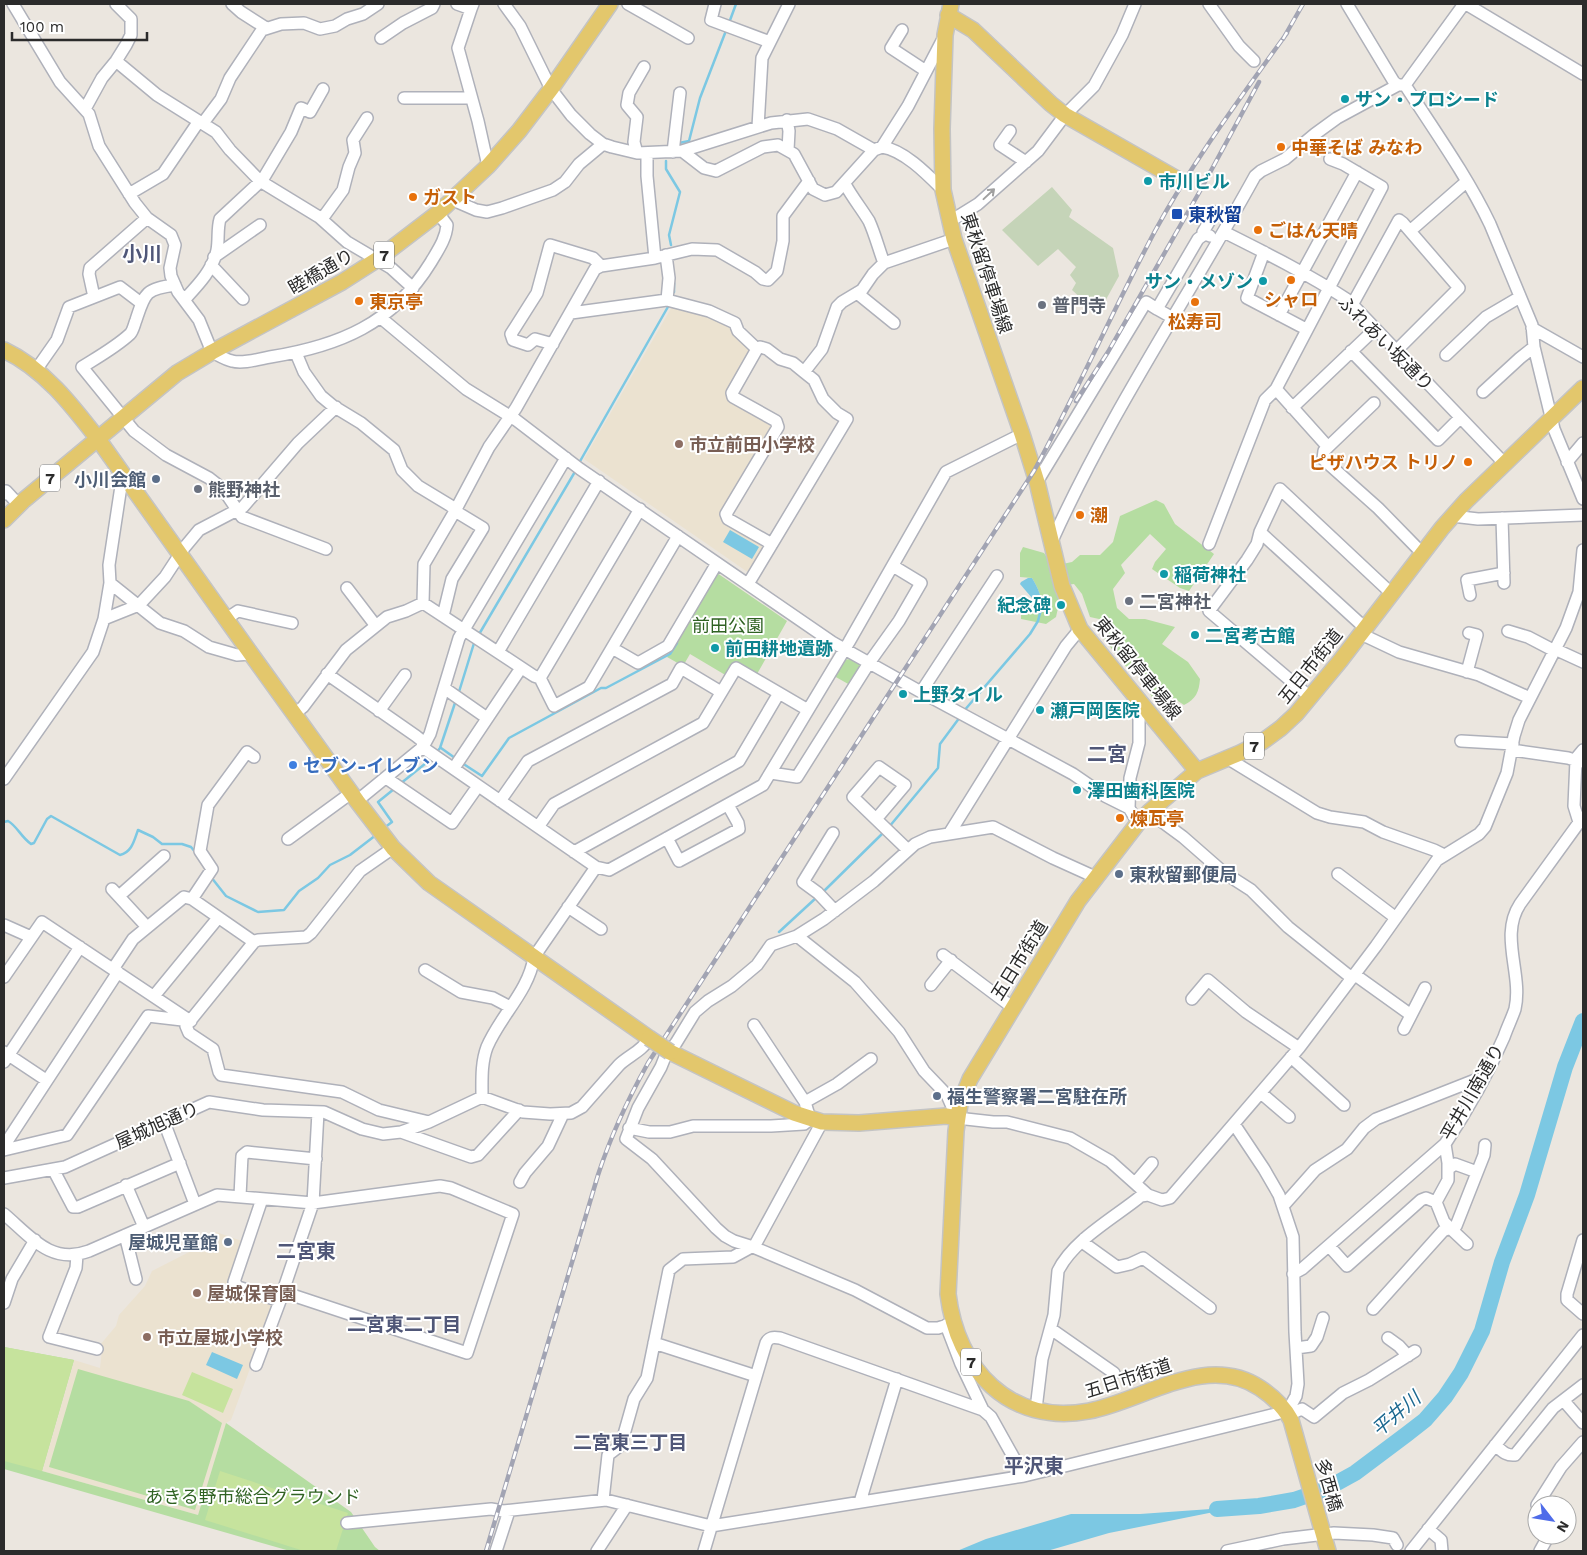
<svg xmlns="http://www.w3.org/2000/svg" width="1587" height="1555" font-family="'Work Sans','Noto Sans JP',sans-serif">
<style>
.education{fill:#ebe2d0}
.green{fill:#b5dda1}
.cemetery{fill:#c5d4b8}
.pitch{fill:#c6e39d}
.water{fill:#7cc8e3}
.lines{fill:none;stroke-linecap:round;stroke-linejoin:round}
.stream{stroke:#7cc8e3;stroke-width:2.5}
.river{stroke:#7cc8e3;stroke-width:16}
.minor-casing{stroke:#afb1ba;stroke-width:14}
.major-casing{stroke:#c4c4c4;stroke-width:18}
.minor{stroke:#fff;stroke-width:11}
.major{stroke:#e3c76c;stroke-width:15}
.rail-casing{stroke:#a2a4b3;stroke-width:4.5}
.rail{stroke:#fff;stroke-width:2.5;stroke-dasharray:8;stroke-linecap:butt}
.major-bridge-casing{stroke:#c4c4c4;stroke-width:18;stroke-linecap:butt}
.major-bridge{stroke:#e3c76c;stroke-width:15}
.oneway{stroke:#a0a0a0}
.culture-dot{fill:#0f9aa8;stroke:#fff;stroke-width:2}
.food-dot{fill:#e8710a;stroke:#fff;stroke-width:2}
.transit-dot{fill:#1a4fb4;stroke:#fff;stroke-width:2}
.worship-dot{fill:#6b7280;stroke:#fff;stroke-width:2}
.education-dot{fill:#8d6e63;stroke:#fff;stroke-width:2}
.service-dot{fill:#5c6f8a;stroke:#fff;stroke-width:2}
.shop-dot{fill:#3f7fe0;stroke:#fff;stroke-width:2}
.labels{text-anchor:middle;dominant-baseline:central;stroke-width:4;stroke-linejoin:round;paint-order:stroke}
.shield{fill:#fff;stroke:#6b6b6b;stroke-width:1}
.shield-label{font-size:16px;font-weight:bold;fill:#2b2b2b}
.culture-label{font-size:18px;font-weight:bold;fill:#0d838f;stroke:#fff;text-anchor:start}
.food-label{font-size:18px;font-weight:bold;fill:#c56008;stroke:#fff;text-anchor:start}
.transit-label{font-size:18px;font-weight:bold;fill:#164399;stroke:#fff;text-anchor:start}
.street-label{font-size:18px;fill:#2b2b2b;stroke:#fff}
.worship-label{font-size:18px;font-weight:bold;fill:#5b616d;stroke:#fff;text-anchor:start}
.education-label{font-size:18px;font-weight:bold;fill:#785e54;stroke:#fff;text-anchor:start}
.service-label{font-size:18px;font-weight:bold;fill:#4e5e75;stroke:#fff;text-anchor:end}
.park-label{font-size:18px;fill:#2f6222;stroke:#fff}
.shop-label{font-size:18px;font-weight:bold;fill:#366cbe;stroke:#fff;text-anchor:start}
.neighbourhood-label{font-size:19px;font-weight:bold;fill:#505778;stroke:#fff}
.water-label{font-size:19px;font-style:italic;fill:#1b6890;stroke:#fff}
.quarter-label{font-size:20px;font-weight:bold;fill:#505778;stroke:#fff}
</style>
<rect width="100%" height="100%" fill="#ebe6df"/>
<path class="education" d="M673,305L709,315L732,326L754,350L726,397L773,424L774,428L720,518L764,543L765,548L749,573L584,459Z
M216,1232L242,1241L227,1288L270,1302L273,1306L231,1420L226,1423L198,1515L42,1471L74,1360L100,1368L102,1350L100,1345L116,1326L119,1315L145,1286L152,1271L201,1246L199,1243Z"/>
<path class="green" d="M1156,500L1164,504L1175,524L1214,554L1189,591L1180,588L1152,569L1155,562L1166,549L1150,534L1121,565L1125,573L1113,589L1117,608L1129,619H1145L1175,627L1162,644L1188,662L1200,679C1199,692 1196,699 1184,705L1166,693L1156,700L1152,697L1143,680L1123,664L1097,629L1099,619L1090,617L1082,594L1074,584L1058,586L1061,595L1056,617L1046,624L1021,619V613L1026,606L1035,609L1040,613C1044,600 1039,590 1032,578L1020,577V553L1023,547L1044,553L1053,566L1072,562L1080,555H1100L1113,542L1120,516Z
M717,573L787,621L757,674L736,661L727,676L690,654L683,666L667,657Z
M850,659L862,666L850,685L834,676L844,660Z
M4,1347L74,1360L42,1471L198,1515L226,1423L351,1512L375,1547L380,1551H290L4,1469Z
M78,1369L189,1401L222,1423L195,1510L49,1467Z"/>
<path class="cemetery" d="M1052,187L1072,210L1069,217L1113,248L1119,276L1098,314L1072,290L1076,283L1070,275L1076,267L1058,249L1038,266L1002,230Z"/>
<path class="pitch" d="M4,1347L74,1360L42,1471L4,1461Z
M192,1372L233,1389L223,1413L182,1395Z
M220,1471L348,1513L336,1551H304L205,1520Z"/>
<path class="water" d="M730,530L759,547L752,559L723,542Z
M1028,578H1032C1039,589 1043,600 1042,613H1039L1038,605L1020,584L1021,582Z
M212,1352L243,1365L237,1379L206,1365Z
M1239,1507L1109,1533L1047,1551H957L986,1539L1071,1514H1140Z"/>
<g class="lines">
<path class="stream" d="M729,23L736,4
M679,143L689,141L700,98L727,28
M666,161V169L680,192L669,235L671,245
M674,283V292
M579,463L669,305
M478,636L576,470
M458,695L475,640
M963,712L1030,634L1038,621L1040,613
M441,748L455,758
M436,753L440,748L456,700
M462,763L482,776L509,738L601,688H606L670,654L677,643
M400,784L431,759
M4,822L8,821C17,826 21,837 31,844L34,843L47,819L51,816L120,855C132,852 134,841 138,830L153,837L162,844H182L191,847L196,853
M889,827L938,768L940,744L960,717
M384,828L392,822L378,802L394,789
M211,877L226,896L258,912L284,910L299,891L318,878L330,865L350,855L376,835
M823,892L885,831
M779,932L817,897"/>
<path class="river" d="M1217,1509L1259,1506L1294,1500L1326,1489L1355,1473L1407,1434L1425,1420L1445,1397L1461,1373L1482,1331L1502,1262L1527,1195L1565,1067L1583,1021"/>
<g class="minor-casing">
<path id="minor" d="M13,4L60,82L89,114L99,146L135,203L147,218L171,235L175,245L170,268L171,276L178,292L199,320L212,352C218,355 226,360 232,361C243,364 259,359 270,357C339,346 393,324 431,262C438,250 446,239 447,225L438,213
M232,4L241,12L266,28
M457,4L471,9L473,4
M504,4L520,26L551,89L571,115L590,134L603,144L612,147L637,153L682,151L771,123L808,119L837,129L874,150L882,147C904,150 928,175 943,190
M628,4L688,38
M715,4L711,20L770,42
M1209,4L1239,46L1254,61
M1347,4L1394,82L1398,85
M1466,4L1583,74
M471,9L458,48L478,121L488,166
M902,30L891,48L926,71
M381,38L403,23L432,8L434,4
M116,61L157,95L216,132L230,150L260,181L319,217L347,242L391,268L413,288
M1405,85C1434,130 1467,176 1490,224L1532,325L1534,347L1554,429L1583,499
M404,98H471
M85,109L102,78L116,61L126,45L131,35V19L116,4
M787,120L789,131L788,150
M203,123L221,99L230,78L262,30L281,24L304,23L320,29L335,26L347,19L363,14L378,4
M758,127L762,58L789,4
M1010,131L1000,145L1026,162
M882,147L908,106L944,37
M682,151L704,168L716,171L763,147L778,145L794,154L813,189L825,195L836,192L874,150
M673,152L680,93
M637,153L634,142L637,117L627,105L629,93L644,67
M647,153V176L655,258
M845,184C852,197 861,208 869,221C875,234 879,250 884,263
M129,194L163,174L199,121
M453,200L476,210L487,212L502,208L553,190L565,182L579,164L603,144
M322,219L343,190L349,167L355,153L353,140L367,118
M949,220L957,217L978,204L1038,151L1065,115L1094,86L1122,35L1135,4
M1410,231L1466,182
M1224,232C1266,253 1308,274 1348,300L1505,464
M1210,236L1203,232L1215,212L1230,221
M1264,252L1247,298L1306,329
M666,255L669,278L667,300
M214,257L260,225
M211,265L243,299
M175,285C145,289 145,293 136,320C134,325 133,331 130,334C116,347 98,357 82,367L134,431L166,455L209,478L223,489L242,517L326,549
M857,293L894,323
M94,297L89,274L90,268L147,218
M184,300C197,286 213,270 217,250C219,240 217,229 220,219L263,179L291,132L301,108L310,112L323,89
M1352,305L1399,220L1403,223L1459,288L1396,351
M571,313L667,300L709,311L735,323L738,331L757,349L760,347L767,349L780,359L793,363L804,372L814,380L823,399L837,413L847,419L748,584
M1279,315L1357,172
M381,318L466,389L516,420L580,469L832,642L921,692L1073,774L1105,796L1129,808L1138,823
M1173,318L1157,309L1198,239L1206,233
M1532,328L1583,357
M553,344L535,339L528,345L513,340L511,334L537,293L550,245L593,258L601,266
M757,349L732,393L733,397L776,421L778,427L726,514L728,519L772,544
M1351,351L1438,440L1460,418
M296,353L304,372L321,396L333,406L361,423L394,450L402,470L418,486L451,506L455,511L483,528L452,579L443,616
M1446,355L1486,317L1520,297
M36,370L57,340L69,307L120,287L141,303
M804,372L822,349L837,307L842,302L862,290L873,274L884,263L954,239
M1276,389L1328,447L1324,451L1323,459L1378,508L1422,553
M1483,392L1520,358L1534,347
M1292,408L1375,329
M1328,447L1374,403
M1567,462L1583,443
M1037,482L1146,302L1157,309
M4,494L6,491L19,505
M1452,516L1478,519L1583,515
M1502,518L1504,583
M1260,532L1365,628
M1052,541C1109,414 1188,298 1255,176L1261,171L1285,159L1315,134L1337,118L1398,85H1405L1464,4
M1209,544L1265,400L1276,389L1382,187L1343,164L1330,159
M110,583L160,623L184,631L209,647L237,655L251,654
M347,588L376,626
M1470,595L1467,580L1504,573
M423,603L424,564L455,511L489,447L516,408L595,269L601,266L655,258L692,249L717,250L755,272L763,279L768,280L777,271L783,241V216L809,181
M104,619L139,605L165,577L184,548L199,530L243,507L298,443L336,407
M226,619L238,611L292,623
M1508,631L1528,637L1551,649L1559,651L1583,662
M1361,634L1399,652L1479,675L1530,698
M612,648L678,536
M498,652L599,481
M1467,672L1477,635L1469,633
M327,674L416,736L421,740L425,749L438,758L596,867L609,870L763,785L849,642L946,472L1022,434
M540,678L640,509
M444,688L487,718
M921,692L997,576
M1310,697L1209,611L1247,560L1257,544L1260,532L1280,489L1391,593
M379,711L405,675
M294,714L303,707L346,650L387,617L406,611L423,603L534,676L540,678L554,706L589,687L612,648L638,663L668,646L717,563
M1461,741L1513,744
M1512,750L1568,758L1581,762
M1227,758L1317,813L1330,817L1364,822L1383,832L1434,850L1444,855
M454,768L521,668
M771,773L797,777L869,663L899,621L921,583L893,566
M386,778L452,823L478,786
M4,779L93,652L104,619L110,583L109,565L123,473
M357,801L423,747L430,734L459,638L566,458
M500,801L528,761L672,684L681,668L721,692
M1129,808L1130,778L1139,743V700
M1149,812L1183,837L1223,872L1251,890L1288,927L1348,975L1358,977L1411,1015
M877,818L905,785L879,767L853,797L908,850
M1579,822L1574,806L1576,760L1578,756L1583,750
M538,827L554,804L703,723L736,668L808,710
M833,833L803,882L818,893L835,911
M949,834L1066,646L1080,629
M667,838L679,861L739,829L738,823L728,805
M288,839L351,793
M393,848L360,871L311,933L306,937L258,940L254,942L186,1026L189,1033L213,1049L219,1072L221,1075L342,1092L379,1110L429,1122
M574,852L739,761L779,693
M1338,874L1396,918
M112,889L147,927
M119,896L164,856
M192,899L212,869L200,851L208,805L247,752L254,757
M568,907L601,929
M4,925L31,937
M797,936L855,982L899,1032L924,1071L947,1095L957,1118L993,1122H1007L1070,1138L1110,1161L1148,1195L1162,1200L1170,1198L1299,1048L1376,946L1437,860L1479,834L1485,827L1507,773L1514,736L1519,720L1566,628L1579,592L1583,550
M943,955L1012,1007
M113,969L133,939L184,897L192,899L254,942
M425,970L461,992L493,998L510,1007
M4,977L42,922L189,1020
M931,985L951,960
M154,996L218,918
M1192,999L1208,980L1246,1012L1299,1048
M1404,1029L1425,988
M4,1052L46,1080
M1291,1057L1344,1105
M4,1062L80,947
M1261,1093L1289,1117
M482,1097C482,1080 481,1063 487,1047C500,1016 529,991 534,957L596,867
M805,1102L837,1084L871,1059
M164,1122L195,1204
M629,1128L649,1132H670L693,1126H771L804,1124L810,1119L805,1102L754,1025
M401,1132L471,1157L478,1155L519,1110
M1445,1144L1448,1163V1180L1436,1202L1444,1222L1450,1228L1456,1226L1484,1155L1485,1145
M4,1146L118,972
M4,1150L67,1135L148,1016L191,1021
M53,1169L73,1207H78L180,1163
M1448,1169L1455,1164L1477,1172
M4,1178L65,1167L209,1102L263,1110L324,1112L362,1129L383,1134L401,1132L429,1122L482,1097L523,1112L550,1114L571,1113L582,1107L619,1065C628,1056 644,1050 649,1038
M520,1182L525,1173L548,1146L563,1114
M1135,1183L1152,1163
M126,1185L144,1227
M240,1196L242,1156L247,1152L316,1159
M1283,1206L1315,1170L1347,1149L1364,1128L1376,1119L1475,1080L1483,1079
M4,1214C31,1237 51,1265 89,1251L217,1195L313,1203L440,1186L451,1188L513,1214L467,1353L283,1292
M125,1235L136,1279
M1084,1239L1085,1244L1117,1267L1130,1264L1143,1258L1210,1308
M1583,1240L1567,1294V1300L1583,1314
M1329,1246L1347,1266L1421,1200L1426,1198L1436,1202
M77,1255L76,1268L49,1337L97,1349
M1293,1274L1302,1269L1445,1144C1467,1111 1488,1074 1504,1037C1507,1028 1512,1018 1515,1009C1523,974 1499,936 1520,904L1583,817
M281,1297L313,1203L318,1112
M4,1303L12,1279L35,1240
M1373,1309L1443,1231L1450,1228L1467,1244
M954,1323L938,1328H927L855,1290L753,1247L734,1241L725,1236L716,1228L652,1159L626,1139L638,1108L661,1067L665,1057L676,1043L695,1012L708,1001L732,986L757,965L771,945L797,936L824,919L874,881L915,844L930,837L993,827L1053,858L1095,877
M946,1325L961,1364L983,1410
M1051,1329L1114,1373
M1388,1338L1399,1346L1408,1356
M654,1343L756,1376
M1296,1348L1311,1346L1317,1337L1323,1318
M256,1365L280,1301L238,1287L234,1282L262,1199
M1564,1401L1583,1423
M1036,1409L1042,1359L1054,1315L1058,1271C1073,1240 1114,1218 1141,1196L1148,1195
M1288,1415L1302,1409L1314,1417L1343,1393L1369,1380L1415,1351
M1495,1445C1502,1451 1506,1456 1515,1455L1553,1408L1583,1385
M603,1500L608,1455L621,1445L634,1399L647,1378L669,1270L683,1259L733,1257L755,1245L822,1122
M860,1502L897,1379
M1537,1505L1561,1467L1583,1442
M347,1523L491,1509L503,1511L606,1500L711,1526L1024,1476L1276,1414L1285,1411L1291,1405L1296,1396L1298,1384L1295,1332L1293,1237L1279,1195L1264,1169L1234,1124
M1428,1529L1441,1540L1442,1551
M496,1551L509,1511
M597,1551L627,1505
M704,1551L766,1343C769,1337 773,1337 780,1338L983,1410L991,1417L1024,1476
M1227,1551L1283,1539L1334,1533L1373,1535L1393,1538L1397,1545
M1411,1551L1583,1335
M1540,1551L1549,1535"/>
</g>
<g class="major-casing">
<path id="major" d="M951,4L945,35L942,129L943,190L954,239L1022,434L1037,482L1062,586L1080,629L1197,771
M948,15L973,30L1051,104L1065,115L1177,179
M4,350C44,369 71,404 98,439L251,654L357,801L393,848L429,883L649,1038
M4,520L24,500L177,373L212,352L342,282L378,259L438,213L488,166L519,131L551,89L610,4
M670,1052L794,1113L822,1122L859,1123L946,1116L957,1118
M1328,1551L1291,1420C1284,1407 1272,1396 1260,1388C1206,1352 1143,1401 1089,1411C1009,1426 957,1369 948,1294L956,1131L960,1104L970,1079L1078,901L1138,823L1149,812L1197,771L1240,753L1262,742L1281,728L1296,714L1340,661L1442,528L1466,501L1583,388"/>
</g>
<use href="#minor" class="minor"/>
<use href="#major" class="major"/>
<g class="rail-casing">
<path id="rail" d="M1283,39L1303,4
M1076,401L1108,352L1200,191L1259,82
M486,1551L598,1175C611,1135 628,1099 648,1063L1034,471C1077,392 1113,310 1155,231C1193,161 1241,97 1287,33"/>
</g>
<use href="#rail" class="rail"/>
<g class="major-bridge-casing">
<path id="major-bridge" d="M649,1038L670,1052"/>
</g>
<use href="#major-bridge" class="major-bridge"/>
</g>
<defs><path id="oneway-shaft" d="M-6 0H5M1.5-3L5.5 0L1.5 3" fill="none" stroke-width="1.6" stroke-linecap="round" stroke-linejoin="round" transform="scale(1.25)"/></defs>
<use class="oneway" href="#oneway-shaft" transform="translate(989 194) rotate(-43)"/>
<g class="culture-dot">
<circle cx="1345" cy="99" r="5"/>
<circle cx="1148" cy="181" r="5"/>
<circle cx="1263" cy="281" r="5"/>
<circle cx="1164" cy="574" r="5"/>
<circle cx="1061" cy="605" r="5"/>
<circle cx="1195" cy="635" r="5"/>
<circle cx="715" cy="648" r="5"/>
<circle cx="903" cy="694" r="5"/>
<circle cx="1040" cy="710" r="5"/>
<circle cx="1077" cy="790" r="5"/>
</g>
<g class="food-dot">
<circle cx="1281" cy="147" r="5"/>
<circle cx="413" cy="197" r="5"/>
<circle cx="1258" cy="230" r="5"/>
<circle cx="1291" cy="280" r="5"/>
<circle cx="359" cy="301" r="5"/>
<circle cx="1195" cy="302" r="5"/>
<circle cx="1468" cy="462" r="5"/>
<circle cx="1080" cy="515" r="5"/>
<circle cx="1120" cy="818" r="5"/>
</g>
<rect class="transit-dot" x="1171" y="208" width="12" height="12" rx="2.5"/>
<g class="worship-dot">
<circle cx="1042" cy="305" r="5"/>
<circle cx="198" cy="489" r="5"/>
<circle cx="1129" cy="601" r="5"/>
</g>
<g class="education-dot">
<circle cx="679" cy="444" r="5"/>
<circle cx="197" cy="1293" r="5"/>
<circle cx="147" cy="1337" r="5"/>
</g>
<g class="service-dot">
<circle cx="156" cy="479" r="5"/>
<circle cx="1119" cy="874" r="5"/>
<circle cx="937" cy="1096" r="5"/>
<circle cx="228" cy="1242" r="5"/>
</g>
<circle class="shop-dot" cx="293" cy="765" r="5"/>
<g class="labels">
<g class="shield">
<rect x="374" y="241.5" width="20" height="27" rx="4"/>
<rect x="40" y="464.5" width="20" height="27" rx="4"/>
<rect x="1244" y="732.5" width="20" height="27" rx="4"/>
<rect x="961" y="1348.5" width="20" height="27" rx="4"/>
</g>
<g class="shield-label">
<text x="384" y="255">7</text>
<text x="50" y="478">7</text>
<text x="1254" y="746">7</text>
<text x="971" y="1362">7</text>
</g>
<g class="culture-label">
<text x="1355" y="99">サン・プロシード</text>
<text x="1158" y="181">市川ビル</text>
<text x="1253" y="281" text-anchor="end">サン・メゾン</text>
<text x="1174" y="574">稲荷神社</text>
<text x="1051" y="605" text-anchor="end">紀念碑</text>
<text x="1205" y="635">二宮考古館</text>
<text x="725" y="648">前田耕地遺跡</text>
<text x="913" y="694">上野タイル</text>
<text x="1050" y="710">瀬戸岡医院</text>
<text x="1087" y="790">澤田歯科医院</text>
</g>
<g class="food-label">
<text x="1291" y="147">中華そば みなわ</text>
<text x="423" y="197">ガスト</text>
<text x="1268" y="230">ごはん天晴</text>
<text x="1291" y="299" text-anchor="middle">シャロ</text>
<text x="369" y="301">東京亭</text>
<text x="1195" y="321" text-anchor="middle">松寿司</text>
<text x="1458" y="462" text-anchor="end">ピザハウス トリノ</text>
<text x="1090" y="515">潮</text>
<text x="1130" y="818">煉瓦亭</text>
</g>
<g class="transit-label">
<text x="1188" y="214">東秋留</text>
</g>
<g class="street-label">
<text transform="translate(321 271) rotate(-30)">睦橋通り</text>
<text transform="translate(987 273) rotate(72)">東秋留停車場線</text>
<text transform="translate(1386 343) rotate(45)">ふれあい坂通り</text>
<text transform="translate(1310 666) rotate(-51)">五日市街道</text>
<text transform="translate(1138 668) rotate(51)">東秋留停車場線</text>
<text transform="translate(1019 960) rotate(-58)">五日市街道</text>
<text transform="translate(1472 1092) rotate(-60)">平井川南通り</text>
<text transform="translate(157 1125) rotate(-24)">屋城旭通り</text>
<text transform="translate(1128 1378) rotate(-18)">五日市街道</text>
<text transform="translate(1329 1485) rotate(74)">多西橋</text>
</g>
<g class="worship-label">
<text x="1052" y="305">普門寺</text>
<text x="208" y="489">熊野神社</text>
<text x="1139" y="601">二宮神社</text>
</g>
<g class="education-label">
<text x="689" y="444">市立前田小学校</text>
<text x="207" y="1293">屋城保育園</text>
<text x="157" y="1337">市立屋城小学校</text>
</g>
<g class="service-label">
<text x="146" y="479">小川会館</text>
<text x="1129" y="874" text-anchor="start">東秋留郵便局</text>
<text x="947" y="1096" text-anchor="start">福生警察署二宮駐在所</text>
<text x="218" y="1242">屋城児童館</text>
</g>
<g class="park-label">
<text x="728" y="625">前田公園</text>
<text x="253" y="1496">あきる野市総合グラウンド</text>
</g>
<g class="shop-label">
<text x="303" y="765">セブン-イレブン</text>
</g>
<g class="neighbourhood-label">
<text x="404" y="1324">二宮東二丁目</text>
<text x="630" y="1442">二宮東三丁目</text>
</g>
<g class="water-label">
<text transform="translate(1396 1414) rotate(-41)">平井川</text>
</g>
<g class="quarter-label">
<text x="142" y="254">小川</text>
<text x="1107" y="754">二宮</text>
<text x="306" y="1251">二宮東</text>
<text x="1034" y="1466">平沢東</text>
</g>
</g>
<rect width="1587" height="1555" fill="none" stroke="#2b2b2b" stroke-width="10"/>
<g transform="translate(1552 1520) rotate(121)"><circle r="24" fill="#ffffff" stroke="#aaaaaa"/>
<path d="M0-4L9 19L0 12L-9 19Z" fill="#4f6ce9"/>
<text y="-8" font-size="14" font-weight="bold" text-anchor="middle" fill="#2b2b2b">N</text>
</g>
<path d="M12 32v8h135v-8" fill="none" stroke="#2b2b2b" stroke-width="2.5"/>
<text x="20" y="32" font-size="15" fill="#2b2b2b" stroke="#ffffff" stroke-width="4" paint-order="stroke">100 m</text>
</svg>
